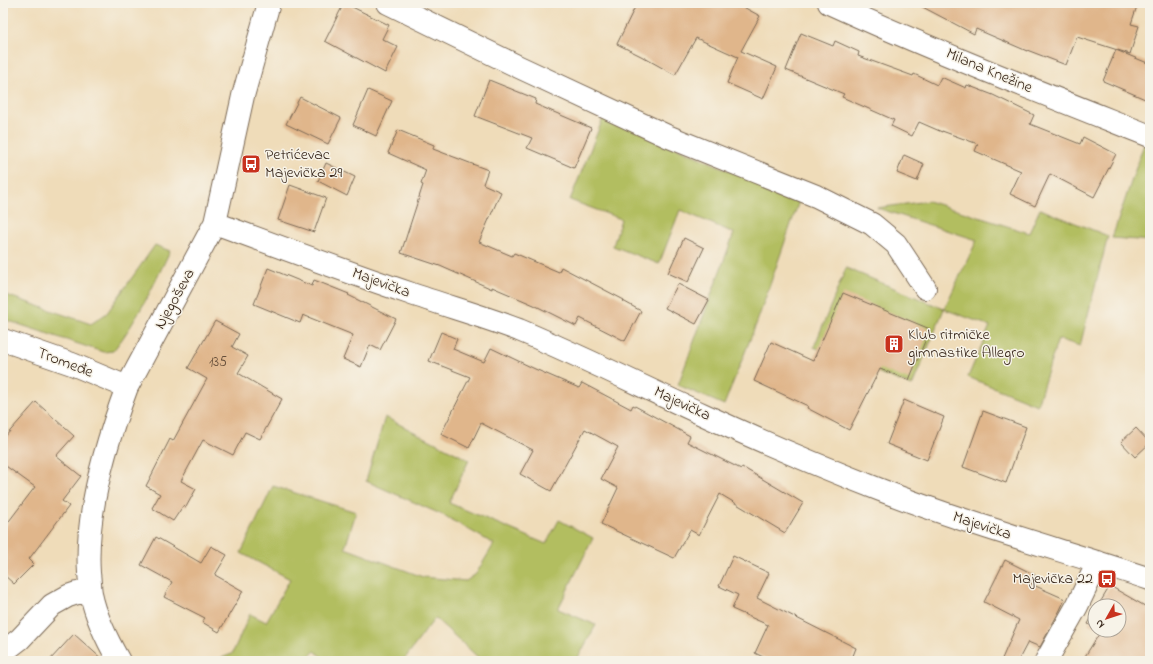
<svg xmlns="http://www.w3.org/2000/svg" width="1153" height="664" font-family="'Indie Flower',sans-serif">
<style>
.green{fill:#b2be60;stroke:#76743f}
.building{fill:#e0b68b}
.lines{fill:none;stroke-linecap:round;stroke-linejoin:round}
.minor-casing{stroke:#7a6854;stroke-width:24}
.minor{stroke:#fff;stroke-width:22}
.labels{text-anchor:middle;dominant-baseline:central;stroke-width:3;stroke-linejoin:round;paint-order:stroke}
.number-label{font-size:14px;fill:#644d39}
.street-label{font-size:16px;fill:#3b2a1e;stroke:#f7f3e8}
.poi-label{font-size:16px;fill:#3b2a1e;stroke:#f7f3e8;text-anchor:start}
</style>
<rect width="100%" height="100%" fill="#f7f3e8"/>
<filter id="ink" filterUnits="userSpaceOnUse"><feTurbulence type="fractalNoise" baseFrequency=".025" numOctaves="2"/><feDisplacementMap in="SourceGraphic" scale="8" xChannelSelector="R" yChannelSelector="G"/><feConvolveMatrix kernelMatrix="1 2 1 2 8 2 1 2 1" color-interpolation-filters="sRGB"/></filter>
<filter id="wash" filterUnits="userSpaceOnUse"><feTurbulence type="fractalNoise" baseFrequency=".012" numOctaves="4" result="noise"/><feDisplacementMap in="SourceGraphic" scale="16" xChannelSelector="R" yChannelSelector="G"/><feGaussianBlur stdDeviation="0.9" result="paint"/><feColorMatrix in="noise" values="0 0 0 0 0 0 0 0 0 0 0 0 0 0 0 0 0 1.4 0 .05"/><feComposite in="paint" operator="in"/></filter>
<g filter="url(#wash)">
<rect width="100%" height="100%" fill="#efdcb9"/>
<path class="green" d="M604,116L799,201L757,322L724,405L678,385L734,233L680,210L659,264L613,246L621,219L570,200Z
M1144,144L1150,147V241L1112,238Z
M928,201L1029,233L1040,209L1108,236L1080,346L1058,339L1037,405L968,377L990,326L944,309L912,386L814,347L846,268L944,309L977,240L877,208Z
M155,245L170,251C153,286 138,320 113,351L103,352L3,319V294L91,324L107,313Z
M385,417L469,460L449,503L546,544L559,520L593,538L558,609L596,625L576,661H480V659L435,618L403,661H326L315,651L305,661H213L232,654L250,614L266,622L290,579L241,553L273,486L356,512L345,548L423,577L466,581L476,574L494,544L445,516L366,481Z"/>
<g id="blocks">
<path class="building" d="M344,3L389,25L382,39L398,47L385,73L325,41Z
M637,3H736L760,16L741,51L777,67L763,99L727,83L738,57L696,38L675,75L641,56L617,44Z
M915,3H1138L1131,24L1139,26L1130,54L1077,37L1066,65L1027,50V51L976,29L974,34Z
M801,33L833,46L835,41L859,52L858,56L913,76L914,74L937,85L941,77L966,88L967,85L993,95L1034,115L1030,124L1080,144L1083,137L1116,154L1094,197L1050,174L1035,206L1010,194L1021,171L975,151L978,144L942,131V132L919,122L912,136L891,126L894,120L842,97L844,94L786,70Z
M1116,50L1150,64V88L1145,99L1103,81Z
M489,80L536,99L535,104L591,128L574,168L527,148L532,138L475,116Z
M368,90L392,101L376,136L353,125Z
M300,97L341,118L328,144L286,124Z
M398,130L434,145L433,149L488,170L483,184L501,192L479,242L512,256L514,253L559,272L561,267L624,300L623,301L641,311L625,341L580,318L576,326L534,305L492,287V289L440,266L401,253L423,185L421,184L426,170L388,153Z
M904,155L924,164L917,181L897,173Z
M326,163L355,177L347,196L318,181Z
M290,185L326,198L314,232L278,220Z
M684,238L704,248L688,282L668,273Z
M268,268L312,286L314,280L349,294L348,295L396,319L380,350L370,345L361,367L343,359L353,335L303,315L300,323L254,304Z
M678,284L709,300L696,324L665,308Z
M843,293L930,329L909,380L880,369L849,430L807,408L808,406L754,381L771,342L813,361Z
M215,321L239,334L232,347L248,356L238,373L282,399L260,439L245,432L233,455L203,440L181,481L196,489L186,507L183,506L173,521L152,508L160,494L146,486L170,439L173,441L207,379L188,368Z
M441,332L457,339L453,349L484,362L491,348L535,369L579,388L582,383L631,409L633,405L690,436L687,442L741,469L742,467L803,503L785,533L720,494L699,535L690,530L674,558L601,524L618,488L601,479L618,447L585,429L551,491L520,474L533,450L481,423L469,448L441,434L470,377L429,361Z
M904,400L944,417L927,460L887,444Z
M36,402L74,436L56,456L81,476L62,501L69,506L29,559L34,564L14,584L3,574V529L35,487L3,464V439Z
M983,411L1026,427L1006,483L963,467Z
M1136,428L1150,443L1135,457L1121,442Z
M156,537L201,563L211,546L227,555L215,575L243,591L219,632L202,622L205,618L164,597L172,582L141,565Z
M733,556L769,573L757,598L856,648L851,661H771L755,653L768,625L732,609L738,595L719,586Z
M1005,560L1035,575L1031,584L1065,599L1060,610L1040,647L1028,642L1018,661H1001L1019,620L984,602Z
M1110,586L1150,609V661H1082L1101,631L1100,630H1119V606H1098Z
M1095,612V627L1088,624Z
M74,634L104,661H49Z"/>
</g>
</g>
<g filter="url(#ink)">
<use href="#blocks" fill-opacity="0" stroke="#7a6854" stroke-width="1"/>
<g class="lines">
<g class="minor-casing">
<path id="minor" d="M388,3L519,67L667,136L816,196L872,224L896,244L925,288
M829,3C934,51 1042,93 1150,136
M215,223C280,247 344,271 409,293C446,306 483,316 519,330C581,356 641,386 702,414C760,441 819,466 878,489C967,524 1059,549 1150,579
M3,340L72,364L127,387
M3,652L20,639L52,605L68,596L77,593H91
M119,661C107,640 96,618 91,594C90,587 90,580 89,573C85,513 106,443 127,387L215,223L243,96L269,3
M1046,661L1077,606L1098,562"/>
</g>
<use href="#minor" class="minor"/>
</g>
</g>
<defs>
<g id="bus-square" transform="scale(1)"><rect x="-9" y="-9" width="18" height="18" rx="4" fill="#c8321e" stroke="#f7f3e8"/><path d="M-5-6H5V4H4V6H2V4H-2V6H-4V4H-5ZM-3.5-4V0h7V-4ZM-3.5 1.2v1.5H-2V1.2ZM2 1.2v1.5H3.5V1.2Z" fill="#fff"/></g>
<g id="building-square" transform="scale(1)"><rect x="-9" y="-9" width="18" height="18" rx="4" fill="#c8321e" stroke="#f7f3e8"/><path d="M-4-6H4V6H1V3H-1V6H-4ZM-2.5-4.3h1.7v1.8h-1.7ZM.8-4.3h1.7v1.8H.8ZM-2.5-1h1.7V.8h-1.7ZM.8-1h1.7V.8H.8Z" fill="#fff"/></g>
</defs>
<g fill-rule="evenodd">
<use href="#bus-square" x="251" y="164"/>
<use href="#building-square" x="894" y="344"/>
<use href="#bus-square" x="1107" y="579"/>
</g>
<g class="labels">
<g class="number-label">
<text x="218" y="362">135</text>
</g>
<g class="street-label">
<text transform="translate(989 71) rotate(23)">Milana Knežine</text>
<text transform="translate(381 283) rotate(20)">Majevička</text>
<text transform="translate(175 299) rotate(-61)">Njegoševa</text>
<text transform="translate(65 363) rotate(21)">Tromeđe</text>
<text transform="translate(682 404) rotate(25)">Majevička</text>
<text transform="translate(982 526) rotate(18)">Majevička</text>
</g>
<g class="poi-label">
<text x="265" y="155">Petrićevac<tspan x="265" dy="18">Majevička 29</tspan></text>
<text x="908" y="335">Klub ritmičke<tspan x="908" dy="18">gimnastike Allegro</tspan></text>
<text x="1093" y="579" text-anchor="end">Majevička 22</text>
</g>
</g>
<rect width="1153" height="664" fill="none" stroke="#f7f3e8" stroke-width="16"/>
<g transform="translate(1107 618) rotate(231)"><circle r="19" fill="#f7f3e8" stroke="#aca397"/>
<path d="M0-3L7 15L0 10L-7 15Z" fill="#c8321e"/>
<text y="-6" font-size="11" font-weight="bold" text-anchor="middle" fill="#3b2a1e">N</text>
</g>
</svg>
